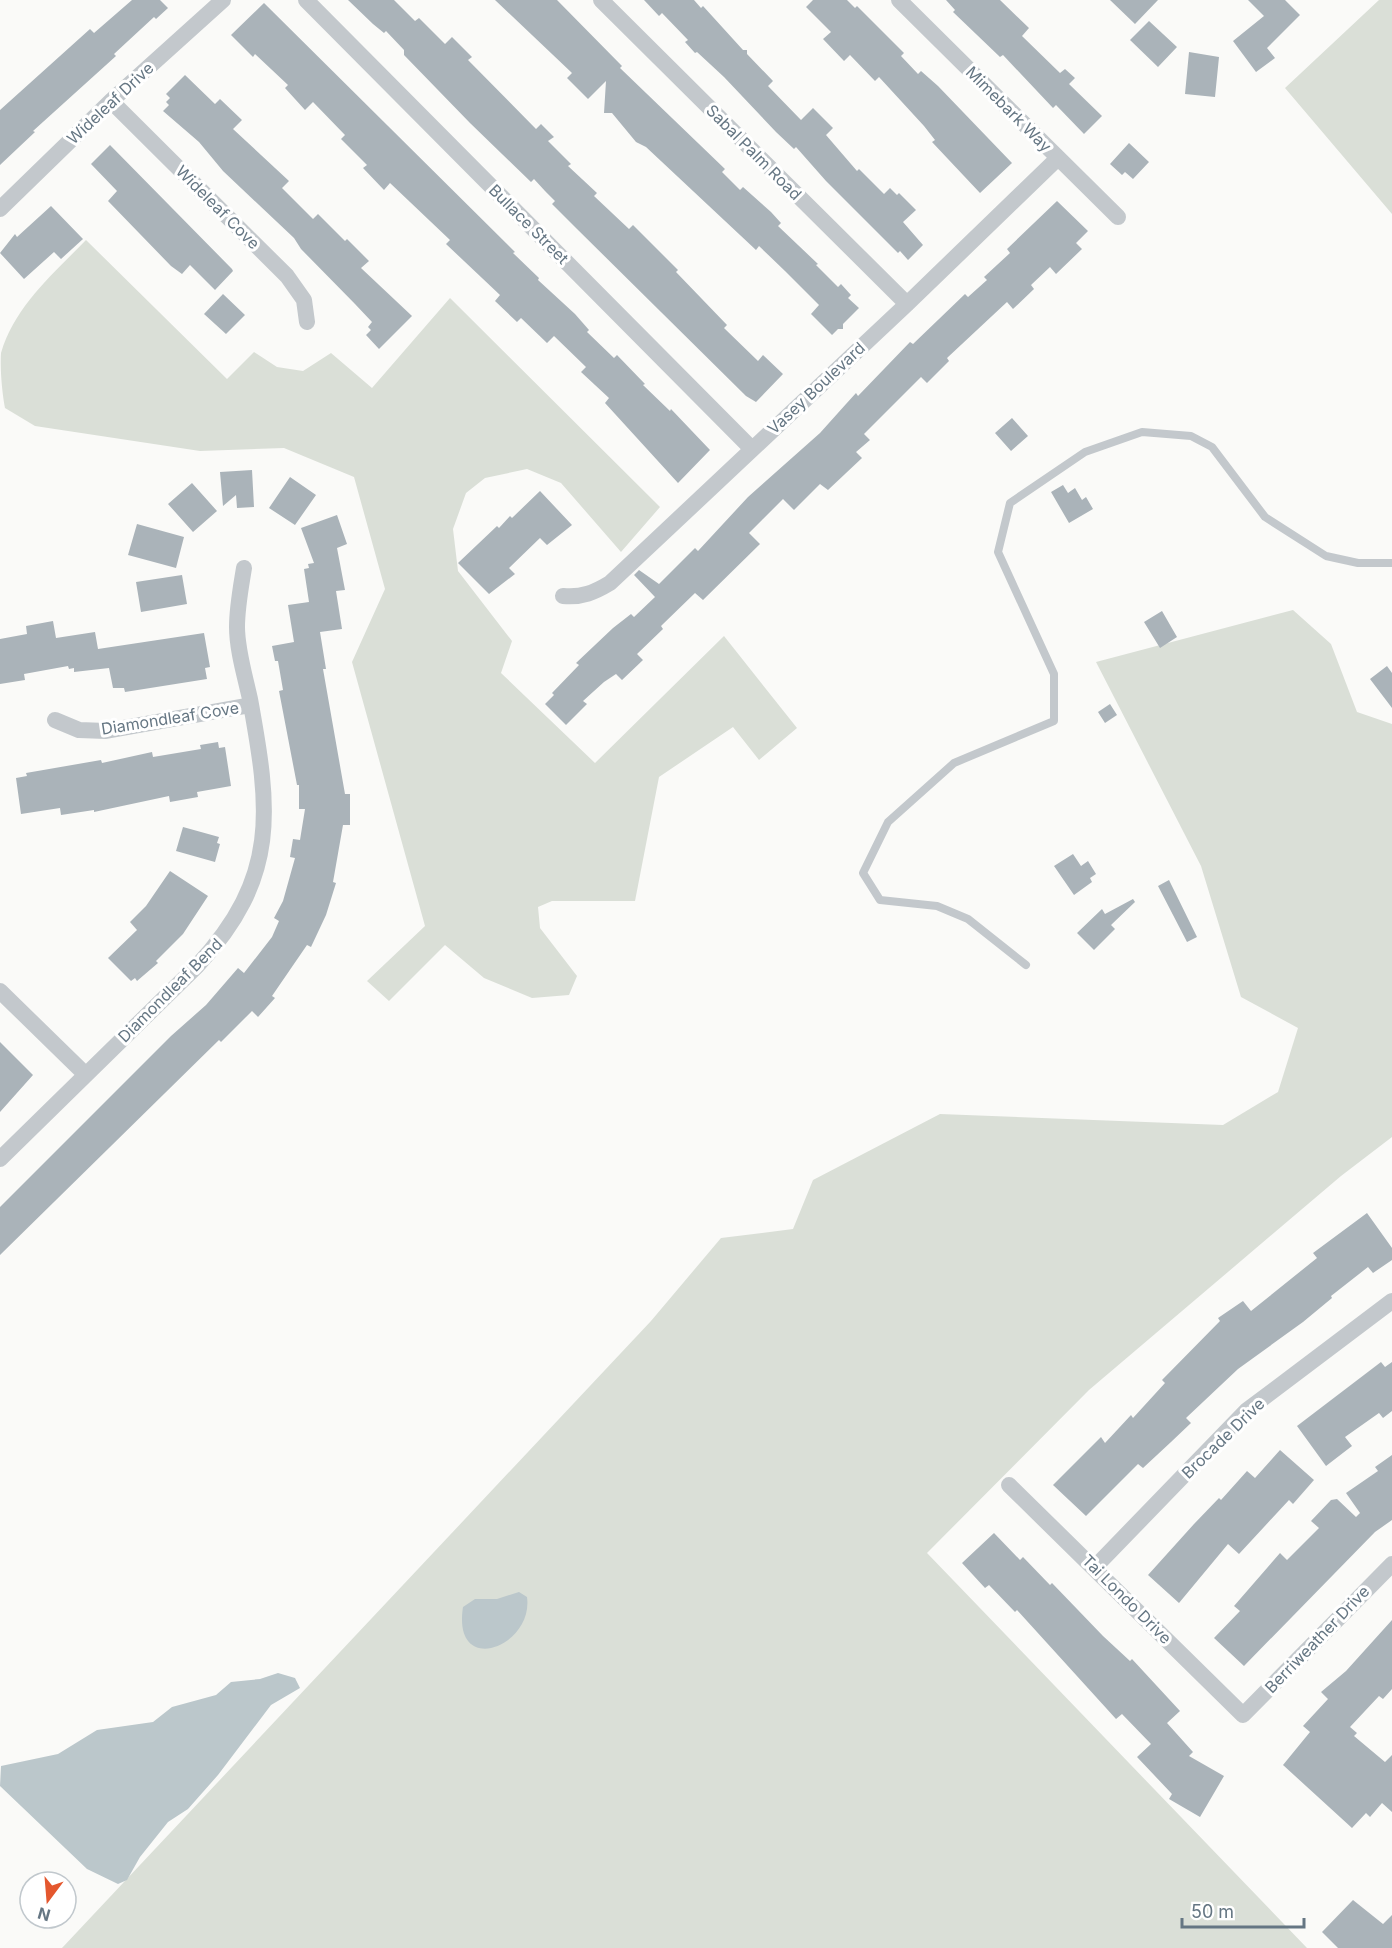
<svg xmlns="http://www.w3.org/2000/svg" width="1392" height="1948" font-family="Inter,sans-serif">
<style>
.green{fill:#dadfd7}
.water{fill:#bbc7cb}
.building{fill:#aab3b9}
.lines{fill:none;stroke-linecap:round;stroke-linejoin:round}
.service{stroke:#c3c8cc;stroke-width:8}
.minor{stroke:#c3c8cc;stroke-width:16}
.labels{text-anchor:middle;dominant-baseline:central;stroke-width:6;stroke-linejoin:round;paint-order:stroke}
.street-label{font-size:16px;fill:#657683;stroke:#fff}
</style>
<rect width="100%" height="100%" fill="#fafaf8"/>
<path class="green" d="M1379,0H1392V214L1285,88Z
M86,240L227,379L254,352L277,367L303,371L331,353L372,388L450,298L660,507L621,552L561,483L527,469L485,478L466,493L453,529L458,571L512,641L501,673L595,763L724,636L797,728L759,760L733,727L659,777L635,901H552L538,907L540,928L577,976L569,995L532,998L484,978L445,945L389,1001L367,981L425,926L352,662L385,589L354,477L284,448L200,451L35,426L5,408C2,392 0,370 1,353C15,306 53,274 86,240Z
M1293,610L1331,644L1357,712L1392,724V1137L1341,1176L1089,1390L927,1553L1307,1948H62L651,1321L721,1238L793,1229L813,1180L940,1114L1223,1125L1278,1092L1298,1028L1241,997L1201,866L1096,662Z"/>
<path class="water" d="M519,1592L527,1597C534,1647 452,1678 463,1607L475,1599H497Z
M278,1673L295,1678L300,1688L271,1705L218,1775L188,1809L168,1822L140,1857L127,1880L118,1884L87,1869L0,1786L1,1766L58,1754L97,1730L153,1722L172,1707L216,1695L231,1682L260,1679Z"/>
<path class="building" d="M132,0H160L168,8L156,19L154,17L114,54L116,56L33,131L35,132L0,165V110L90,29L94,33Z
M348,0H394L415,21L419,18L445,44L452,37L472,57L468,60L536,129L541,124L554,137L548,141L571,164L568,166L597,193L594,196L629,229L633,225L678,270L676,272L727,325L724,328L758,361L763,355L783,374L756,402L746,396L576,228L552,204L555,201L545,191L534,179L531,182L470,123L404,55V50L386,31L384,33L373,24Z
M495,0H557L622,66L620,68L725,169L722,172L740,190L743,187L771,212L781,223L778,226L818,264L816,265L838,287L841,284L851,295L848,298L859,308L843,324V329H838L832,335L811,314L819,305L785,271L759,246L756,250L646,147L636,142L612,113H604L606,81L588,99L567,78L572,73Z
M644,0H694L701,8L703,6L743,50H747V54L773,81L768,86L801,120L813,108L833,128L826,135L857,171L859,169L884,194L890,188L897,195L899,193L916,210L903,222L923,245L908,260L900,251L898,253L826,181L796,147L794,149L776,132L724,77L697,52L695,53L685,42L688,40L662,13L659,16Z
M813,0H847L855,8L857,6L904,53L901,56L918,74L921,71L938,86L1012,163L980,193L932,142L935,140L924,126L879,77L875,81L850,55L844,61L823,39L831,32L806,7Z
M946,0H1000L1029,28L1022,36L1060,73L1065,69L1075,78L1069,84L1102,116L1084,134L1056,105L1053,108L1003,55L1000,57L953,12L955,10Z
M1110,0H1158L1135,24Z
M1248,0H1285L1300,15L1267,48L1275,58L1256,72L1233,41L1264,16Z
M264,3L515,252L513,253L539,278L538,280L575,314L589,330L587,332L614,358L617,355L645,384L643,385L670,411L671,409L710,450L678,483L605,403L609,398L581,372L586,367L554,336L547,343L521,318L517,322L495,301L500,295L446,244L450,240L390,183L384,190L363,168L367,165L341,139L345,135L313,102L305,110L285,88L288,85L255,54L253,57L231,35Z
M1149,21L1177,47L1158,67L1130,40Z
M1189,52L1219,57L1215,97L1185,94Z
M185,75L215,104L220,99L242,120L233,129L289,181L282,188L313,219L318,214L345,241L347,239L369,261L361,268L412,316L379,349L366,335L371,330L368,327L372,322L355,304L301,249L294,238L223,171L199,142L163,111L169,105L166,102L170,98L166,94Z
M1129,143L1149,162L1133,179L1125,172L1122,175L1110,164Z
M110,145L232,269L233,271L215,290L190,265L182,274L171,266L108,201L117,191L91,164Z
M1057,201L1088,231L1076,243L1082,249L1056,274L1050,267L1031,285L1034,289L1013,309L1007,302L947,358L949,361L927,383L921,377L864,434L870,440L856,452L862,458L828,490L820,484L794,510L783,499L749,533L760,544L703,600L695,593L661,626L663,629L637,654L643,660L622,680L616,674L604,682L583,701L587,704L566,725L545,704L554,695L552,693L579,665L576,663L613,628L631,614L634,617L655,597L634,575L639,570L659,584L695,548L698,551L748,497L820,433L846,404L856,393L858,396L910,342L913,344L965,294L968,297L987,280L984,277L1010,253L1007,249Z
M51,206L83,239L61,259L54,252L24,279L0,253L15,234L17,237Z
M223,294L245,315L226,334L204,314Z
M1012,418L1028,436L1011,451L995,433Z
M252,470L254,507L237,508L236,495L223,506L220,472Z
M290,477L316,495L295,525L269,508Z
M192,483L217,511L193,532L168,504Z
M1063,485L1068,493L1075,488L1082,500L1086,497L1093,509L1069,523L1051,492Z
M540,491L572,525L547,545L540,538L509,568L515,574L489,594L458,563L497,526L499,528L510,516L512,518Z
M337,515L347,544L337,548L345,590L336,591L342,629L320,632L326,669H323L345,794H350V825H343L333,882L336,883L326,915L311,947L307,945L272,996L275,998L258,1017L252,1011L221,1042L219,1040L0,1255V1207L171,1036L206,1005L238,968L244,973L272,937L279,921L274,918L283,901L295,858L290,857L293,839L300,840L305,809H299V785H297L279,691L283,690L278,661H275L272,646L294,642L288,605L309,602L304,569L309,568L308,564L314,563L301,528Z
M137,524L184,537L176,568L128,555Z
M182,575L187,604L141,612L136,582Z
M1162,611L1177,637L1160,648L1144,622Z
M53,621L56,638L95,632L98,649L204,633L210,667L205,668L207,679L125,692L124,688H113L109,668L74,672V668L69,669L68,666L24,674L25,680L0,684V639L27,634L26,626Z
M1387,666L1392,673V708L1370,679Z
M1110,704L1117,715L1105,723L1098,712Z
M218,742L219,748L225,747L231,786L197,792L198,797L170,802L169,796L94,812V810L61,815L60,808L21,814L16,778L27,776L26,773L101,760L102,763L152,752L153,757L201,749L200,745Z
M183,827L219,837L217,843L220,844L215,862L176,851Z
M1073,854L1081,866L1088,861L1096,874L1090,878L1092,882L1074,895L1054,866Z
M170,871L208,896L183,934L156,961L158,963L137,981L135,978L131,981L108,958L137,930L130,922L146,906Z
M1169,880L1197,937L1187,942L1158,886Z
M1133,899L1135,902L1111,925L1115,929L1094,950L1077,933L1102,909L1105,914Z
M0,1042L33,1075L0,1112Z
M1367,1213L1392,1248V1260L1373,1273L1368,1267L1331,1296L1332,1298L1303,1322L1238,1369L1186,1418L1191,1423L1171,1442L1143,1468L1138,1464L1086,1516L1053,1485L1101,1437L1105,1443L1131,1415L1133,1418L1165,1383L1162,1380L1220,1321L1218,1318L1243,1301L1251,1311L1317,1258L1313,1253Z
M1381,1362L1385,1367L1392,1362V1411L1383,1418L1379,1413L1345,1437L1352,1446L1326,1466L1297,1426Z
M1280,1450L1314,1480L1293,1504L1289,1500L1239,1554L1228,1544L1179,1603L1148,1575L1194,1524L1219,1498L1221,1500L1247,1471L1255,1478Z
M1392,1455V1520L1375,1532L1244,1666L1214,1638L1240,1611L1234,1606L1280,1553L1287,1560L1319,1528L1311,1521L1331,1500L1337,1499L1356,1517L1360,1513L1346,1493L1378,1471L1375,1467Z
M994,1533L1020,1560L1023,1557L1050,1585L1052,1583L1103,1636L1130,1661L1132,1659L1180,1711L1167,1723L1193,1752L1189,1756L1224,1776L1200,1817L1169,1799L1172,1794L1137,1757L1151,1744L1122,1714L1116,1719L1017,1610L1015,1612L989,1585L985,1588L962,1563Z
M1392,1620V1689L1383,1699L1379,1696L1350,1727L1357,1733L1354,1736L1385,1762L1392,1755V1812L1382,1803L1370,1817L1366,1813L1352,1828L1283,1765L1310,1732L1303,1726L1328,1699L1321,1692L1346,1671Z
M1353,1900L1383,1924L1392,1915V1948H1338L1322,1932Z"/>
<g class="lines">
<path class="service" d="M1026,965L968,919L937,906L880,900L863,873L888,822L954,763L1054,721V674L998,552L1010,503L1085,452L1142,432L1191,436L1212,447L1265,517L1326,556L1358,563H1392"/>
<path class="minor" d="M306,0L751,448
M601,0L907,304
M899,0L1118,217
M111,101L287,276L304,300L307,322
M0,209L111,101L223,0
M563,596C582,598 595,592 610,583L907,304L1058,158
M55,720L79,730L106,731L251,705
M0,991L85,1074
M0,1159L197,966C280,877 270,809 250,699C245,676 237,650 237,627C237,607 241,587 244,568
M1009,1485L1243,1715L1392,1564
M1095,1567L1246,1411L1392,1301"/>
</g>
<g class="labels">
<g class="street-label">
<text transform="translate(110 103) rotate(-43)">Wideleaf Drive</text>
<text transform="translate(1009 109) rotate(45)">Mimebark Way</text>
<text transform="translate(754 152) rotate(45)">Sabal Palm Road</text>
<text transform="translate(218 207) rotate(45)">Wideleaf Cove</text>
<text transform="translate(529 224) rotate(45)">Bullace Street</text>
<text transform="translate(816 388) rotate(-43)">Vasey Boulevard</text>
<text transform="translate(170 718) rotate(-9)">Diamondleaf Cove</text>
<text transform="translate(170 990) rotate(-45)">Diamondleaf Bend</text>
<text transform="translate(1223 1438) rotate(-44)">Brocade Drive</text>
<text transform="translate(1127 1599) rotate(45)">Tai Londo Drive</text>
<text transform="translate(1317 1639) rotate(-46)">Berriweather Drive</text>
</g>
</g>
<g transform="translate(48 1900) rotate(196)"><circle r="28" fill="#ffffff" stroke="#c1c8cd" stroke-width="1.5"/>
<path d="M0-4.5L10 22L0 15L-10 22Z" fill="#e4572e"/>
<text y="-9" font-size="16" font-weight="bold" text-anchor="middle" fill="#657683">N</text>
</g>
<path d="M1182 1918v9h122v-9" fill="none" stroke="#657683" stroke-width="3"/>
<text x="1191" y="1918" font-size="18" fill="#657683" stroke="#ffffff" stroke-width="4.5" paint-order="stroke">50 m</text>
</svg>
